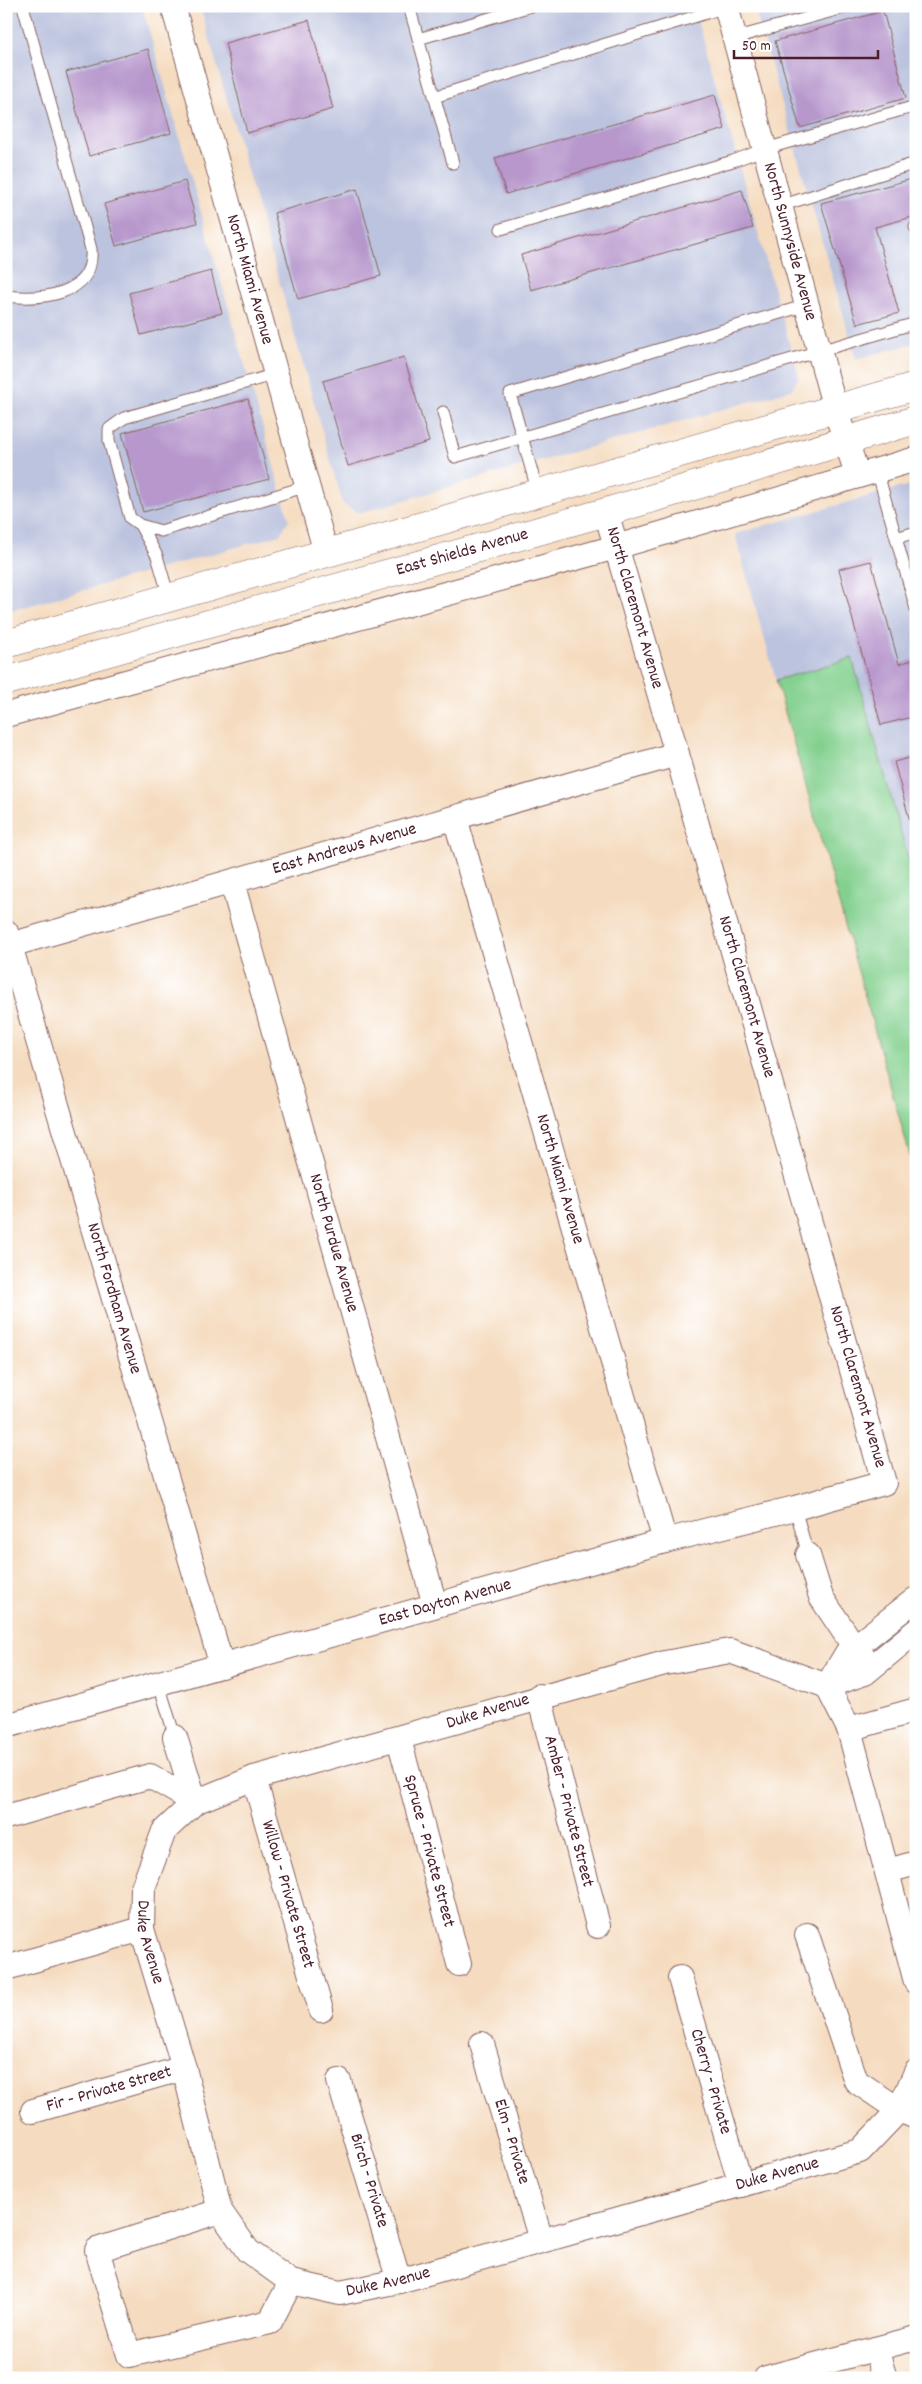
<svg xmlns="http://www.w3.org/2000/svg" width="922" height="2384" font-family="Dekko,sans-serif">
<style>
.industrial{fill:#bcc3de}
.green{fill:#83d08f;stroke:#66785d}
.building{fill:#b797cc}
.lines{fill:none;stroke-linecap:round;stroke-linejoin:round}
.lane-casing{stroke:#86615f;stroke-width:13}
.street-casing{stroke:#86615f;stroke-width:26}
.secondary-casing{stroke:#86615f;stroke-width:29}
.lane{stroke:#fff;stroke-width:11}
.street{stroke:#fff;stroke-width:24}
.secondary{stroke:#fff;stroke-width:28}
.labels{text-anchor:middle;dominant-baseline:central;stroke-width:4;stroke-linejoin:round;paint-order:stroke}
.street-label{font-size:18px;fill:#4a1f2b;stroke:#fff}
</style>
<rect width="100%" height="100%" fill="#fff"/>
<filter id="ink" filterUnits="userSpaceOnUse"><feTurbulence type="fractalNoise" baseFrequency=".02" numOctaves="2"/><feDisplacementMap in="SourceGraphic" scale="10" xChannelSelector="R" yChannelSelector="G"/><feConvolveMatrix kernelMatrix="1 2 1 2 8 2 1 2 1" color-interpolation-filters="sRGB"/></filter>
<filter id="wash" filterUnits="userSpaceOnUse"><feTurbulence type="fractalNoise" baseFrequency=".0096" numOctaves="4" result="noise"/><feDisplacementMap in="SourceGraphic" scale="20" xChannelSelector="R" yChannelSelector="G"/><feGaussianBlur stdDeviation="1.12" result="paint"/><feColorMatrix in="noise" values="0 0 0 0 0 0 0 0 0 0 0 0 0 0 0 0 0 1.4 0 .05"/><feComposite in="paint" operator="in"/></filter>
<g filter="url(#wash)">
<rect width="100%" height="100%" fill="#f5dcc0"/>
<path class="industrial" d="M6,6H142L289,519L280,535L6,612Z
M200,6H694L799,377L791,390L359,513L343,504Z
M754,6H916V343L856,359Z
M916,483V887L851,658L776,680L735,534Z"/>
<path class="green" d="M852,658L916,887V1177L776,680Z"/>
<g id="blocks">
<path class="building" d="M883,11L906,98L800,128L775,41Z
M309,20L333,109L247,133L225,43Z
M148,49L171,133L89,156L66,72Z
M715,95L725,129L506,194L495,158Z
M916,178V216L875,227L899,313L857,324L821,203Z
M185,181L197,223L116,246L104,204Z
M357,189L381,276L298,299L274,213Z
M742,190L753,228L531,290L521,255Z
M211,271L222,313L141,335L129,293Z
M404,357L429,442L348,466L323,381Z
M248,399L269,479L143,512L122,433Z
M871,561L899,664L916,659V716L881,725L839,569Z
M916,756V824L911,825L894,762Z"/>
</g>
</g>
<g filter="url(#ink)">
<use href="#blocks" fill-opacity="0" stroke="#86615f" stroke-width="1"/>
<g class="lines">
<g class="lane-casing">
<path id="lane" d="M409,6L453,163
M734,38L851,6
M418,39L531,6
M434,97L726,7
M780,206L916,163
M915,227L916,229
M501,229L733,161L765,149L916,106
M6,296C41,300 95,296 91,249L23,6
M276,374L124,418L109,429V441L130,518L140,525L161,531L307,486
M443,412L455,457L916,323
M877,470L916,609
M538,493L510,394L807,305
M140,525L157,556L169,597
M896,538L916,532
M795,1508L808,1555
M159,1684L175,1737"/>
</g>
<g class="street-casing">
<g id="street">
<path id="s1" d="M173,6L326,553"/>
<path id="s2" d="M726,6L835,409L858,476"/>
<path d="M6,715L616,547L916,459"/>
<path id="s3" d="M455,818L665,1541"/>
<path id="s4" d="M232,882L435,1605"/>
<path id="s5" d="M6,932L222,1666"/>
<path id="s6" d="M10,945L677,754"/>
<path d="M808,1555L821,1597L855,1648L872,1666"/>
<path d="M827,1686L847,1653L916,1599"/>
<path d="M827,1686L865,1673L916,1631"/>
<path id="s7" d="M539,1696L598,1926"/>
<path id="s8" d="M6,1726L665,1541L795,1508L884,1483L677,754L606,512"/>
<path d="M849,1729L916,1710"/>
<path d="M175,1737L195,1802"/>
<path id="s9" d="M399,1739L459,1964"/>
<path id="s10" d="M254,1778L321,2010"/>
<path d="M6,1817L150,1776L195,1802"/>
<path d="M888,1871L916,1863"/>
<path d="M807,1935L856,2081L899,2110L916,2117"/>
<path d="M6,1968L142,1929"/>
<path id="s11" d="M680,1978L741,2185"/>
<path id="s12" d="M916,1982L849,1729L827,1686L730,1651L665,1663L254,1778L195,1802L164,1831L143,1888L142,1929L184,2068L220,2211L248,2251L291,2282L340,2293L399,2281L860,2151L899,2110L916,2072"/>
<path id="s13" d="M482,2044L541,2240"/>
<path id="s14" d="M339,2081L399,2281"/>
<path id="s15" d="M33,2111L184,2068"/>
<path d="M220,2211L97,2250L129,2355L270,2322L291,2282"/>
<path d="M876,2349L885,2378"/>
<path d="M766,2378L916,2338"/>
</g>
</g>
<g class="secondary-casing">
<g id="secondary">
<path d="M6,644L916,386"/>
<path id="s16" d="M6,681L606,512L916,420"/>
</g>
</g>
<use href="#lane" class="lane"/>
<use href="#street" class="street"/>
<use href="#secondary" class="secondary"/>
</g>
</g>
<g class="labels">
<g class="street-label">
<text stroke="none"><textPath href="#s2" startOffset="244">North Sunnyside Avenue</textPath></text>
<text stroke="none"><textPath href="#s1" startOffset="284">North Miami Avenue</textPath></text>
<text stroke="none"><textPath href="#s16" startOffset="474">East Shields Avenue</textPath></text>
<text transform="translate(634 608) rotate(74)">North Claremont Avenue</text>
<text stroke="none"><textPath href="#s6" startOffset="348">East Andrews Avenue</textPath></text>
<text transform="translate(746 997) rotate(74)">North Claremont Avenue</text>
<text stroke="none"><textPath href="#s3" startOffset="376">North Miami Avenue</textPath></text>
<text stroke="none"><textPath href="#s4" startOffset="375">North Purdue Avenue</textPath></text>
<text stroke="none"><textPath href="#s5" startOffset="382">North Fordham Avenue</textPath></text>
<text transform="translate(857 1387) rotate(74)">North Claremont Avenue</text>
<text stroke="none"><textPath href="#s8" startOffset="456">East Dayton Avenue</textPath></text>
<text transform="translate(488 1712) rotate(-17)">Duke Avenue</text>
<text stroke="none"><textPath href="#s7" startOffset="119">Amber - Private Street</textPath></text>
<text stroke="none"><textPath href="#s9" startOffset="116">Spruce - Private Street</textPath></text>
<text stroke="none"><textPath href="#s10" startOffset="121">Willow - Private Street</textPath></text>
<text stroke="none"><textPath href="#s12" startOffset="1128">Duke Avenue</textPath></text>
<text stroke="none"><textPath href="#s11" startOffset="108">Cherry - Private</textPath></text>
<text stroke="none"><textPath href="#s15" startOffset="79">Fir - Private Street</textPath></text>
<text stroke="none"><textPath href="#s13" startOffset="102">Elm - Private</textPath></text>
<text stroke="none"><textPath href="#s12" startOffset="2012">Duke Avenue</textPath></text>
<text stroke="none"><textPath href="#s14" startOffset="104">Birch - Private</textPath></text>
<text stroke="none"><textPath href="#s12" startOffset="1608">Duke Avenue</textPath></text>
</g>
</g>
<rect width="922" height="2384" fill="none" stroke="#fff" stroke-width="25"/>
<path d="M734 50v8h144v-8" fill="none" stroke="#4a1f2b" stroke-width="2.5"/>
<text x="742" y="50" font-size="15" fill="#4a1f2b" stroke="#ffffff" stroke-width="4" paint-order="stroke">50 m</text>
</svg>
